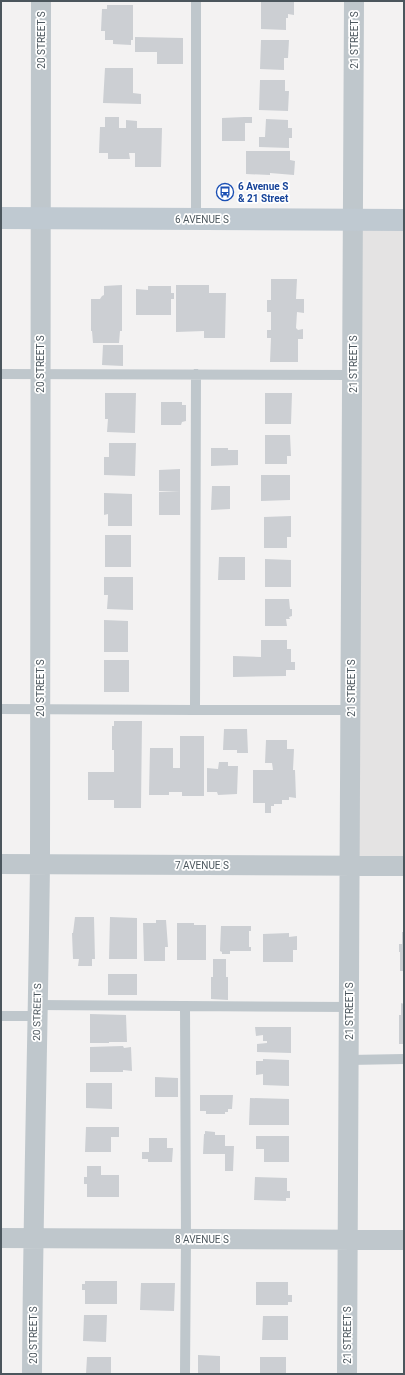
<svg xmlns="http://www.w3.org/2000/svg" width="405" height="1375" font-family="Roboto,sans-serif">
<style>
.education{fill:#e4e3e3}
.building{fill:#cccfd3}
.lines{fill:none;stroke-linecap:round;stroke-linejoin:round}
.service{stroke:#bfc7cc;stroke-width:10}
.minor{stroke:#bfc7cc;stroke-width:20}
.secondary{stroke:#bfc9d1;stroke-width:22}
.labels{text-anchor:middle;dominant-baseline:central;stroke-width:3.5;stroke-linejoin:round;paint-order:stroke}
.street-label{font-size:10px;fill:#4b565d;stroke:#fff}
.transit-label{font-size:10px;font-weight:bold;fill:#164399;stroke:#fff;text-anchor:start}
</style>
<rect width="100%" height="100%" fill="#f3f2f2"/>
<path class="education" d="M353,220H404V866L350,865Z"/>
<path class="building" d="M261,1H294V15L288,14V18H286V30L261,29Z
M107,5H133V40H131V45L113,44V40H105V31H101L102,9H107Z
M135,37L183,38V64H157V52H135Z
M261,40H289L288,58H284V70L260,69Z
M105,68H133V93L141,94V104L103,103Z
M260,80H285V91H289L288,111L259,110Z
M105,117H119V128H126V120L137,121V128H162L161,167H135V153H129L130,159H108V153H99L100,127H105Z
M244,117H252V123H245V141H222V118Z
M266,119L288,120V128H292V138H289V148L259,147V137H265Z
M246,151H290V160L295,161L294,175L270,173V175L246,174Z
M271,279H297L296,299H304V313L297,312L296,328L298,330L303,329V339H298V362H270L271,338H267V330H271V312H267V300H271Z
M122,285V331H120L119,343H93L92,331H91V299H100L102,296L104,295V286Z
M176,285H209V293H226L225,338H204V331L176,332Z
M148,286H171V293H174V299H171V315H136V289L148,290Z
M103,345H123V366L102,365Z
M105,393H136L135,433L107,432L108,419H105Z
M265,393H292L291,424H265Z
M161,402H182V405H186V421L182,422L181,425H161Z
M265,435H290L291,456H287V464H265Z
M109,443H136L135,476L104,475V457H109Z
M211,448H228V450H238V465L211,466Z
M180,469V491H159V470Z
M261,475H290V500L261,501Z
M212,486H230V509L211,510Z
M180,491V515H159V492Z
M104,493L132,494V526H108V514L104,515Z
M291,516V537H287V548H264V517Z
M105,535H131V567H105Z
M219,557H245V580H218Z
M265,559L291,560V587H265Z
M104,577H133V610L107,609L108,595H104Z
M265,599H289L290,609H292V616L289,617L290,619H286L287,626H265Z
M104,620L128,621V652H104Z
M261,640H287V649H291V662H295V670H286V676L233,677V656L261,657Z
M104,660H129V692H104Z
M114,721H142L141,808H114V800H88V772H114V750H112V726H114Z
M224,729H247L248,753H237V750H223Z
M180,736H204V796H182V792H169V795H149L150,748H173V768H180Z
M266,740H287V749H294L293,770H295L296,798L289,797V800H282V804H274V806H271V813H265V803H253V770H273L272,763H265Z
M219,762H228V766H238L237,794L218,795L217,792H207V768L218,769Z
M75,917H94L95,959H92V966H78L79,959H73L72,933H73Z
M110,917L137,918V959H109Z
M156,920H166L168,947H165V961H144L143,923H156Z
M177,923H194V925H206V960H177Z
M221,926H251V931H249V947H251V951H230V954H222V952L220,951Z
M402,932H404V971H400V952H399V944H402Z
M289,933V937L297,936V950H293V962H263V934Z
M213,959H226V977H228V1000L211,999V977H213Z
M108,974H137V995H108Z
M401,1003L404,1004V1044H399V1015H401Z
M90,1014L126,1015L127,1042H109V1043H90Z
M255,1027H291V1053L257,1052V1044L267,1043V1041H263V1035L256,1036Z
M123,1046L124,1048L131,1047L132,1071L123,1070V1072H90V1047Z
M263,1059L289,1060V1086L263,1085V1074L256,1075V1061H263Z
M155,1077L178,1078V1097H155Z
M86,1083H112V1109L86,1108Z
M200,1095H233L232,1109H228V1112H225V1114H206V1111H200Z
M250,1098L289,1099V1125H249Z
M86,1127H119V1137H111V1152H85Z
M205,1131L215,1132V1135H225V1146H234L233,1171H225V1154H203L204,1134H205Z
M256,1136H289V1162H264V1149H256Z
M149,1138H167V1148H173L172,1162H148V1159H142V1152H149Z
M87,1166H101V1175H119V1197H87V1184H84V1177H87Z
M255,1177L287,1178V1191H290V1198H286V1201L254,1200Z
M85,1281H117V1304H85V1290H82V1284H85Z
M256,1282H288V1295H292V1302H288V1305H256Z
M141,1283H175L174,1311L140,1310Z
M84,1315H107L106,1342L83,1341Z
M263,1316H288V1340H262Z
M198,1355L220,1356V1374H198Z
M87,1357H111V1374H86Z
M260,1357H286V1374H250V1373H260Z"/>
<g class="lines">
<path class="service" d="M196,1V219
M1,374L353,375
M1,709L195,710H351
M195,710L196,374
M37,1005L349,1007
M1,1016H37
M349,1060L404,1059
M185,1374L186,1239L185,1006"/>
<path class="minor" d="M1,864L404,866
M1,1238L404,1240
M32,1374C33,1204 38,1034 40,863C42,576 39,288 41,1
M347,1374L354,1"/>
<path class="secondary" d="M1,218L404,220"/>
</g>
<defs>
<g id="bus-ring" transform="scale(0.9)"><circle r="9.5" fill="#fff" stroke="#1a4fb4" stroke-width="1.5"/><path d="M-5-6H5V4H4V6H2V4H-2V6H-4V4H-5ZM-3.5-4V0h7V-4ZM-3.5 1.2v1.5H-2V1.2ZM2 1.2v1.5H3.5V1.2Z" fill="#1a4fb4"/></g>
</defs>
<g fill-rule="evenodd">
<use href="#bus-ring" x="225" y="192"/>
</g>
<g class="labels">
<g class="street-label">
<text transform="translate(41 40) rotate(-90)">20 STREET S</text>
<text transform="translate(354 40) rotate(-90)">21 STREET S</text>
<text x="202" y="219">6 AVENUE S</text>
<text transform="translate(40 364) rotate(-90)">20 STREET S</text>
<text transform="translate(353 364) rotate(-90)">21 STREET S</text>
<text transform="translate(40 688) rotate(-90)">20 STREET S</text>
<text transform="translate(351 688) rotate(-90)">21 STREET S</text>
<text x="202" y="865">7 AVENUE S</text>
<text transform="translate(349 1011) rotate(-90)">21 STREET S</text>
<text transform="translate(37 1012) rotate(-89)">20 STREET S</text>
<text x="202" y="1239">8 AVENUE S</text>
<text transform="translate(33 1335) rotate(-90)">20 STREET S</text>
<text transform="translate(347 1335) rotate(-90)">21 STREET S</text>
</g>
<g class="transit-label">
<text x="238" y="186">6 Avenue S<tspan x="238" dy="12">&amp; 21 Street</tspan></text>
</g>
</g>
<rect width="405" height="1375" fill="none" stroke="#4b565d" stroke-width="4"/>
</svg>
